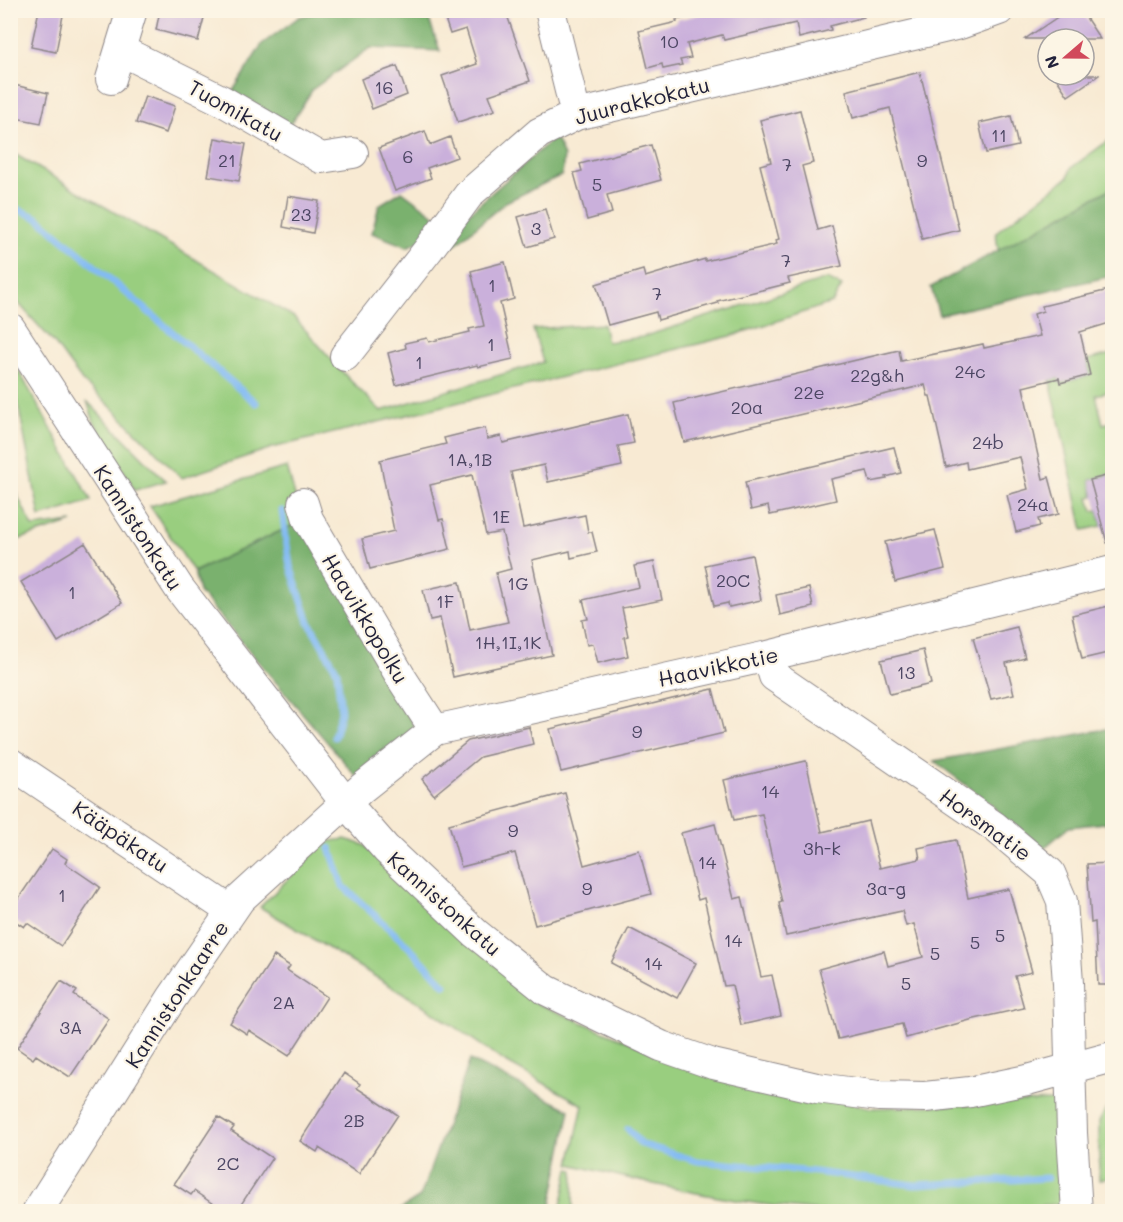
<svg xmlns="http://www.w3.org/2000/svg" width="1123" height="1222" font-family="Mali,sans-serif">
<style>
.green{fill:#99ce7f;stroke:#5e785d;stroke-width:1.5}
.forest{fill:#7ab16e;stroke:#4e6a54;stroke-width:1.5}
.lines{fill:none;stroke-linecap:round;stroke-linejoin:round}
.stream{stroke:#83bbf3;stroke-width:7}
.building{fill:#cab0db}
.minor-casing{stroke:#8d8687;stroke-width:32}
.minor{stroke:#fff;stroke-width:30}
.labels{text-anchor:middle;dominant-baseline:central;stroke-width:4.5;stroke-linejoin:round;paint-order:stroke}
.number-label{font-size:18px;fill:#4c4663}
.street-label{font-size:21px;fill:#22223b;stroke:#fcf5e5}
</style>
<rect width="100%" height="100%" fill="#fcf5e5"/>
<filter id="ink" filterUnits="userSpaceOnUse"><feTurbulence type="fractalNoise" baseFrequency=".0167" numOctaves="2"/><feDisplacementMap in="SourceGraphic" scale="12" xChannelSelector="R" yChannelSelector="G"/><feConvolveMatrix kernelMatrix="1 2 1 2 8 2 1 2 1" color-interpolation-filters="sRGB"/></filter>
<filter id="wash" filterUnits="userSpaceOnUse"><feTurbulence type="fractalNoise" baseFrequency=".008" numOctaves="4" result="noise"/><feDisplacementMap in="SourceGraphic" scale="24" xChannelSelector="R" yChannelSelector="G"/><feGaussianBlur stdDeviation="1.35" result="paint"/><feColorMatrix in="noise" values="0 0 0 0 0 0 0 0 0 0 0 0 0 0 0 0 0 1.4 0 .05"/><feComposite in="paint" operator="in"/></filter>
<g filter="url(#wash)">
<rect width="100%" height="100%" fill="#f8ead3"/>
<path class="green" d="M1112,138V188L998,251L996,232L1068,177L1071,168Z
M11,152L294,317L348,378L381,411L543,362L533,329L603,324L607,342L642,337L827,279L842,286L832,303L731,336L272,448L182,478L107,403L83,382L55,344L11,295Z
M1111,354L1112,391L1096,395L1103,424L1112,422V474L1090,480L1094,496L1089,497L1093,511L1098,510L1102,526L1083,530L1050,380L1059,378L1060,383L1090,375L1087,360Z
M11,357L91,500V501L40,517L11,368Z
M87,401L166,481L135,490L94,422Z
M10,466L18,497L33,527L73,522L11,542Z
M287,467L302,521L194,572L150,506Z
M345,839L364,845L538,1004L709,1075L872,1108L1054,1101L1060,1204C983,1211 900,1216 822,1211C737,1204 653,1185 570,1164L583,1105L504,1061L429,1009L260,907L325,842Z
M1112,1101V1177L1099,1180V1121Z
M569,1169L574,1170L573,1211H560Z"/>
<path class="forest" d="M321,11H426L440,51L370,48L313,89L288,128L231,94L262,44L299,17Z
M555,137L564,156L562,175L506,202L452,247L436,234L407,247L372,233L379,205L402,191L452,228Z
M1112,188V276L939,315L931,287Z
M302,521L395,681L416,731L356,776L199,592L194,572Z
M1112,728V822L1069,827L1032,858L1020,836L991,804L934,761Z
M470,1060L570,1110L550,1211H398L420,1197Z"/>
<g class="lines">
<path class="stream" d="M10,206L38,218L256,403
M282,511L290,566L309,622L337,671L341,712L334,737
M330,848L343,886L408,946L445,985
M628,1129L641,1144L697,1161L815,1172L915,1185L1047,1178"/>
</g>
<g id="blocks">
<path class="building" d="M39,10H64L56,52L31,47Z
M160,10H206L198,41L156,30Z
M442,10H511L512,14L507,15L530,81L489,95L495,110L458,122L442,76L477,64L466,29L450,34Z
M719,10H864V17L830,26L831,30L799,38L796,23L724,40L722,35L687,44L691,58L680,60L682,65L663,69L662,64L648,68L639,31L677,22L676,20Z
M1068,10H1081L1100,39H1025Z
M397,66L407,95L372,109L361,79Z
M920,72L959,230L922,239L890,108L853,118L846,91Z
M1054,75H1099L1068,96Z
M10,84L48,93L41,123L10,117Z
M145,96L175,106L166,133L136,123Z
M800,110L813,163L802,166L818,230L832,226L842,266L788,278L790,283L717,301L718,303L658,320L656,312L608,325L596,284L643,270L645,277L705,259V261L777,244L776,240L779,239L760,165L771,162L760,120Z
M1011,116L1018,146L986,153L979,123Z
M425,131L430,145L450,137L457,157L427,168L431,178L395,191L379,148Z
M215,138L246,144L239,181L208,176Z
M651,145L661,180L607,195L612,213L587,220L574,173L582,171L580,164Z
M288,196L319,201L313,233L283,227Z
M545,209L554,239L527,247L518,217Z
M505,262L514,299L500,303L513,359L478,367L477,365L396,385L388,353L406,348L405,343L427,338L429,342L470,332L469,329L484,326L471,271Z
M1113,289V322L1080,332L1090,375L1060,383L1059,378L1023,387L1043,479L1049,477L1059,514L1038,519L1040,526L1016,532L1007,495L1028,489L1020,457L967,469L966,462L946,467L930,396H928L925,385L684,442L674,403L899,350L901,361L983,344L984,348L1040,336L1034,314L1043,311L1042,306Z
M628,414L634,443L618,446L622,466L548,482L544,465L511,472L523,528L585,515L588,532H592L597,552L571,558L570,551L532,560L552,655L453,677L440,618L430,620L423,590L460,582L470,630L508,622L496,573L511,569L502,532L486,535L472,475L430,485L439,520L443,519L450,549L370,569L362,539L394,531L380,460L446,444L444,438L485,428L487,439L501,436L503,443Z
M894,447L901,473L886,477L887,479L870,482L867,471L831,479L836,500L770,515L768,506L751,510L745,482Z
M1113,474V543H1107L1090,480Z
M935,530L945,569L895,582L885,542Z
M85,543L122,603L58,642L21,582Z
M752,555L761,600L729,607L728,603L714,606L705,565Z
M654,562L662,600L622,608L628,636L624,637L628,656L598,663L593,644L587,645L582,620L588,619L583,600L639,587L634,566Z
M809,588L813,607L780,615L776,595Z
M1113,605V632L1107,633L1112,652L1082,659L1072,615Z
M1017,627L1025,658L1006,663L1014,694L991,699L973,638Z
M923,650L931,684L890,694L881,660Z
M713,689L724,733L561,772L550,729Z
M529,727L533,744L480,757L434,795L422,779L468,741Z
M806,761L822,832L868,821L880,868L920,859L918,848L956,840L968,898L1009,889L1032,972L1015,976L1024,1008L970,1020L906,1038L902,1024L838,1039L819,969L884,951L888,966L923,957L914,924L906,926L902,911L786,936L779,903L782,902L762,814L734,820L724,780Z
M565,793L584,865L639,850L651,894L535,925L515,853L461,867L449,824Z
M715,824L734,899L742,897L761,977L772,975L781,1016L741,1025L732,985L724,986L704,898L698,900L681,833Z
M52,849L67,859L65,863L100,887L61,946L27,923L24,927L10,918V911Z
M1113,863V985H1098L1095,922L1091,923L1087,864Z
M629,928L696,963L677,998L611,963Z
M274,956L290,966L287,970L327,997L289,1056L249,1030L247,1034L230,1023Z
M61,981L77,991L74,995L109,1019L70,1077L36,1055L33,1059L17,1048Z
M344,1073L360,1084L357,1088L398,1115L359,1174L319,1148L317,1152L300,1141Z
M218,1117L234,1127L231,1131L272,1158L236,1212H225L194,1191L191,1195L174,1184Z"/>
</g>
</g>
<g filter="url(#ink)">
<use href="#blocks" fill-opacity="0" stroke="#8d8687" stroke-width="1.5"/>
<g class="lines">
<g class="minor-casing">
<path id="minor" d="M550,10L576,115
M120,50L221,100L321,158L353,153
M111,79L132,10
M10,328L179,588L345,802L386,849L475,933L546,990L661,1046L713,1064L817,1088L879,1096L925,1097L970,1092L1027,1080L1112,1057
M345,356L428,250L470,193L539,133L576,115L960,24L999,10
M303,503L308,519L402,679L435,730
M768,656L774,676L995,827L1050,873L1062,901L1068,983L1072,1133L1077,1212
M10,763L231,911
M37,1212L172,998L240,899L362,788L435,730L768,656L1112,571"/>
</g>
<use href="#minor" class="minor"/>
</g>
</g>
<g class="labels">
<g class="number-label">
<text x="669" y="41">10</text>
<text x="384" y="87">16</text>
<text x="999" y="135">11</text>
<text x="408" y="156">6</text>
<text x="227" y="160">21</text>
<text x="922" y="160">9</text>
<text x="787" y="164">7</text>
<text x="597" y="184">5</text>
<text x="301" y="214">23</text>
<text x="536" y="228">3</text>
<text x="786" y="260">7</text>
<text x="492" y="285">1</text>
<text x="657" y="293">7</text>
<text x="491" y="344">1</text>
<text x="419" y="362">1</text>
<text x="970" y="371">24c</text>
<text x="877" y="375">22g&amp;h</text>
<text x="809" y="392">22e</text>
<text x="747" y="407">20a</text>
<text x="988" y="442">24b</text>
<text x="470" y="459">1A,1B</text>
<text x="1033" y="504">24a</text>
<text x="501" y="516">1E</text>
<text x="733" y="580">20C</text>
<text x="518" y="583">1G</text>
<text x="72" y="592">1</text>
<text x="445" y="601">1F</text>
<text x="508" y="642">1H,1I,1K</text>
<text x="906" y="672">13</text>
<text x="637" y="731">9</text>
<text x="770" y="791">14</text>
<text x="513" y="830">9</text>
<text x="822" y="848">3h-k</text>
<text x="707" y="862">14</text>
<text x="587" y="888">9</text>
<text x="886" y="888">3a-g</text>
<text x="62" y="895">1</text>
<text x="1000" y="935">5</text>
<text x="733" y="940">14</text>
<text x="975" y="942">5</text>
<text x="935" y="953">5</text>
<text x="653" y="963">14</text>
<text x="906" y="983">5</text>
<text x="284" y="1002">2A</text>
<text x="71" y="1027">3A</text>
<text x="354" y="1120">2B</text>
<text x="228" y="1163">2C</text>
</g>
<g class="street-label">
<text transform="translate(642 100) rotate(-14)">Juurakkokatu</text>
<text transform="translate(236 110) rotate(29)">Tuomikatu</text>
<text transform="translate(139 527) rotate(57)">Kannistonkatu</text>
<text transform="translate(366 618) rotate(59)">Haavikkopolku</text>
<text transform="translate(718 666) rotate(-12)">Haavikkotie</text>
<text transform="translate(986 824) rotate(36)">Horsmatie</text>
<text transform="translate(121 836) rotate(34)">Kääpäkatu</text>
<text transform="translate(445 903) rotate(42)">Kannistonkatu</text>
<text transform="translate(176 994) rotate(-57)">Kannistonkaarre</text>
</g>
</g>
<rect width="1123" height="1222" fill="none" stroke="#fcf5e5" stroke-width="36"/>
<g transform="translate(1066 57) rotate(250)"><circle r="28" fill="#fcf5e5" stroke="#a5a1a1" stroke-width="1.5"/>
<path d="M0-4.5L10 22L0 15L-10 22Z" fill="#d1495b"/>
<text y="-9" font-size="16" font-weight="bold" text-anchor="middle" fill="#22223b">N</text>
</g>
</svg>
